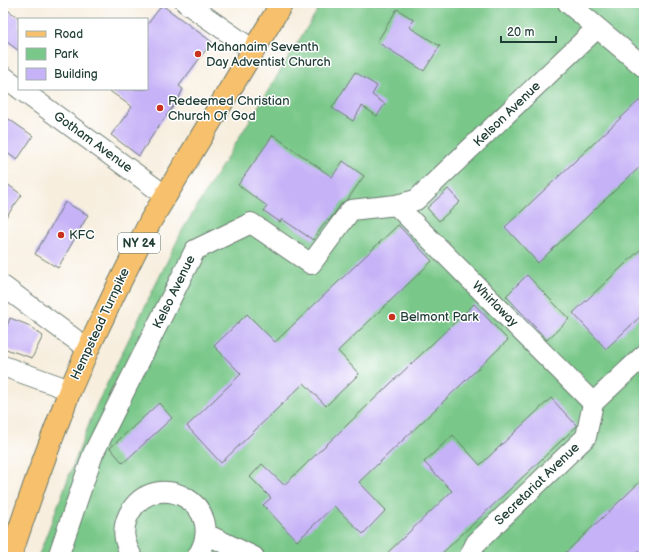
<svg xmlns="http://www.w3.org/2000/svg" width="647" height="560" font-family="'Balsamiq Sans',sans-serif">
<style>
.green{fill:#79c889;stroke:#4c825e}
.building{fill:#c6b2f7}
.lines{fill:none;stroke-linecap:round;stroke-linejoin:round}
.minor-casing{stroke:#6b7b70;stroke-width:22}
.major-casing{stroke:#6b7b70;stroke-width:24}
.minor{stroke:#fff;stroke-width:20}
.major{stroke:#f7c06c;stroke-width:22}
.poi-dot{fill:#c8321e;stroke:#fff;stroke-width:1.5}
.labels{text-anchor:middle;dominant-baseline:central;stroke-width:3;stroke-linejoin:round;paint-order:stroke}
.shield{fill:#fff;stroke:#627771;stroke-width:1}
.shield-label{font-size:12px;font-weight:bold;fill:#1f3d34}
.poi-label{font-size:13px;fill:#1f3d34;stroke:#fff;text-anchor:start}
.street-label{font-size:13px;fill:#1f3d34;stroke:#fff}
</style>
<rect width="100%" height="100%" fill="#fff"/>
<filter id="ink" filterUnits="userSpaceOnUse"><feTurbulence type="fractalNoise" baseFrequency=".025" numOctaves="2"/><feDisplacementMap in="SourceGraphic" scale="8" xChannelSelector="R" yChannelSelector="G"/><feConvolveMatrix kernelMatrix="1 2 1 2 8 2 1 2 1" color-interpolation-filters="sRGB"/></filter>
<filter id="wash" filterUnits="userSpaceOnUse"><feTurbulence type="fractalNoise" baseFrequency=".012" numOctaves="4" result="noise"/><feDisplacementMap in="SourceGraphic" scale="16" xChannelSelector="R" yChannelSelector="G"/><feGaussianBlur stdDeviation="0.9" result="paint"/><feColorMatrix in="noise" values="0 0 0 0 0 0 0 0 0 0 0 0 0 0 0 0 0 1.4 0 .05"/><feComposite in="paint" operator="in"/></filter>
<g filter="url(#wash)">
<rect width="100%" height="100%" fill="#f7eede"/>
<path class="green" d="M322,3H644V557H38L96,406L183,229Z"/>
<g id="blocks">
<path class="building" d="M162,5L212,42L179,86L183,89L178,100L158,127L139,156L111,135L132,107L107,89H147V25Z
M3,7L19,18V51L3,39Z
M397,9L414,20L409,27L440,46L424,71L377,42Z
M355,72L377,86L372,95L385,104L377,116L362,106L353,121L332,108Z
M644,96V163L538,263L505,227Z
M3,115L33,136L17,160L3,150Z
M273,135L332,177L343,161L364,176L348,199L342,203L329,221L327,220L313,240L282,219L280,222L264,211L267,206L238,185Z
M3,181L22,195L3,221Z
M448,189L460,202L439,221L427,208Z
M65,202L88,215L58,268L35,254Z
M398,225L432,261L338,351L359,374L326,406L304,383L221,463L187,426L241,374L214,346L247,314L275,342Z
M644,246V313L606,349L573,313Z
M527,275L569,319L547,340L506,296Z
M474,304L508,340L359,482L386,510L363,534L334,506L297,541L263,505L271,498L250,477L262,464L284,485Z
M10,318L28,325L43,336L32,358L3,348V336Z
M551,398L577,426L438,557H383L452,491L424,462L453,435L480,465Z
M159,403L172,418L123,463L110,448Z
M644,478V546L633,557H561Z"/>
</g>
</g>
<g filter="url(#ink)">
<use href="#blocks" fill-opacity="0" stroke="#6b7b70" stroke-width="1"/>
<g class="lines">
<g class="minor-casing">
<path id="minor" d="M186,3L253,50
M568,3L644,67
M3,76L19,88
M20,89L166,196
M396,205L593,403
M3,286L88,349
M3,366L70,390
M206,534L254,557
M58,557L93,454L195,250L251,223L311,264L351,210L396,205L416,200L597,28
M132,557C124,542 121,530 129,514C155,465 231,505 197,557
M469,557L476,543L586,437L593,403L644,355"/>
</g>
<g class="major-casing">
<path id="major" d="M10,557L37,478L70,390L88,349L115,292L151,220L282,3"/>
</g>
<use href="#minor" class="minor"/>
<use href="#major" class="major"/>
</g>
</g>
<g class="poi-dot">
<circle cx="198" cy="54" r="4"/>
<circle cx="160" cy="108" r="4"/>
<circle cx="61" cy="235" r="4"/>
<circle cx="392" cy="317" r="4"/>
</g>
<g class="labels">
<rect class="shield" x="118" y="233" width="42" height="20" rx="3"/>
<g class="shield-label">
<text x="139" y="243">NY 24</text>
</g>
<g class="poi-label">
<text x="206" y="47">Mahanaim Seventh<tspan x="206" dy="15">Day Adventist Church</tspan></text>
<text x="168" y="101">Redeemed Christian<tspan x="168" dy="15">Church Of God</tspan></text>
<text x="69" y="235">KFC</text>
<text x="400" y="317">Belmont Park</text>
</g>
<g class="street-label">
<text transform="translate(507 114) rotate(-44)">Kelson Avenue</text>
<text transform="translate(93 142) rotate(36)">Gotham Avenue</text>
<text transform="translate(174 292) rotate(-64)">Kelso Avenue</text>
<text transform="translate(495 304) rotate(45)">Whirlaway</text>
<text transform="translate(100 324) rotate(-65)">Hempstead Turnpike</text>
<text transform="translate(537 484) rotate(-44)">Secretariat Avenue</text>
</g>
</g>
<rect width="647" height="560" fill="none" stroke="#fff" stroke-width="16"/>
<rect x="18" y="18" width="130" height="72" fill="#ffffff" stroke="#a5b1ae"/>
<rect x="26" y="31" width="20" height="6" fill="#f7c06c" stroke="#a5b1ae"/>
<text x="54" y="38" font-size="12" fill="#1f3d34">Road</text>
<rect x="26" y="48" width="20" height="12" fill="#79c889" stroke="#a5b1ae"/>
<text x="54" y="58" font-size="12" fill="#1f3d34">Park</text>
<rect x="26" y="68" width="20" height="12" fill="#c6b2f7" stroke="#a5b1ae"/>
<text x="54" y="78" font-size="12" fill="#1f3d34">Building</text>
<path d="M501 36v6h55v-6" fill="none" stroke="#1f3d34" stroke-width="2"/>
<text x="507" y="36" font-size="12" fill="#1f3d34" stroke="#ffffff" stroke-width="3" paint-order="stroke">20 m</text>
</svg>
